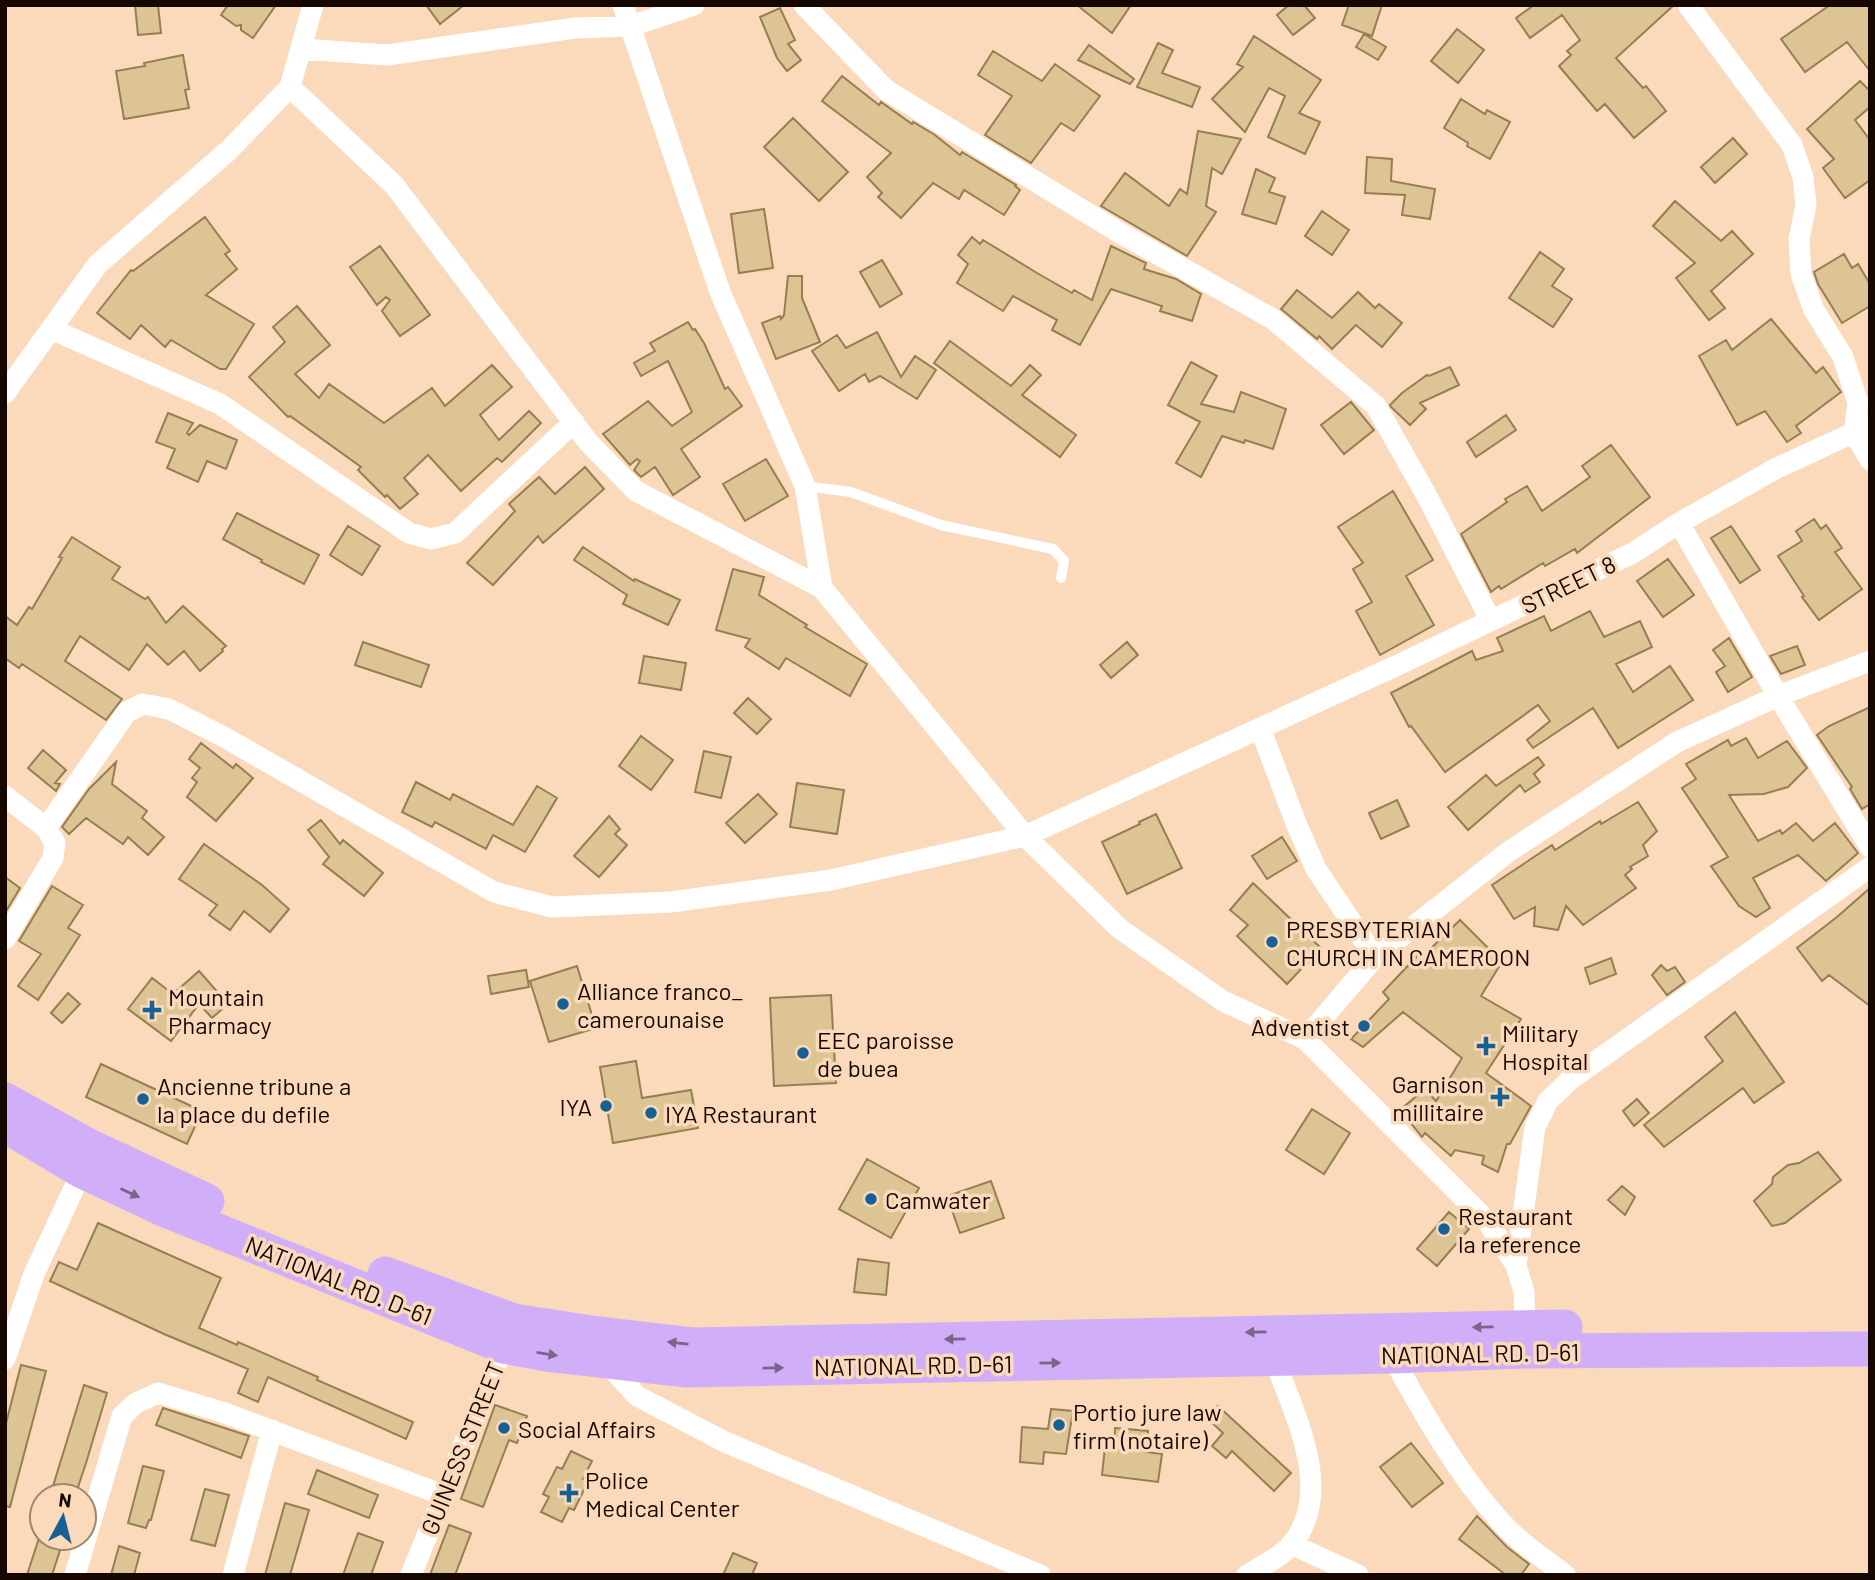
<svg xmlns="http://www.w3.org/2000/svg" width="1875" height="1580" font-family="Barlow,sans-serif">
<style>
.building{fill:#dcc494;stroke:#957f51;stroke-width:2}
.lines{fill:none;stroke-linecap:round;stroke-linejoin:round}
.service{stroke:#fff;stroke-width:10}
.minor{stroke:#fff;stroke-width:21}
.trunk{stroke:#d0aef8;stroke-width:35}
.oneway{fill:#7c6388}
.poi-dot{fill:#166093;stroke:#fbdabb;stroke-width:2.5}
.labels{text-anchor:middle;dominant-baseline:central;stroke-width:7;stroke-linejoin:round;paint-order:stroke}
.street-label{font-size:24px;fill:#160800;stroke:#fbdabb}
.poi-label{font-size:24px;fill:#160800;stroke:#fbdabb;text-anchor:start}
</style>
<rect width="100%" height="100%" fill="#fbdabb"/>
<path class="building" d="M135,5H158L161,33L138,35Z
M228,5H276L253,38L241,30V25L236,26L221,15Z
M426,5H464L440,24Z
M1077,5H1131L1112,33Z
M1289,5H1304L1315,18L1293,35L1277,15Z
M1349,5H1382L1372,36L1342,25Z
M1534,5H1674L1616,58L1643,88L1646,86L1666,111L1634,138L1605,104L1597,111L1559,66L1571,55L1567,51L1580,40L1562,15L1530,38L1516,18Z
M1830,5H1870V71L1847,42L1805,72L1781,39Z
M780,8L795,40L788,44L801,60L787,71L777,58L760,17Z
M1457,29L1484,50L1458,83L1431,61Z
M1364,34L1386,47L1378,60L1356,47Z
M1254,36L1321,80L1299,113L1320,122L1305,154L1268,137L1285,96L1269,88L1245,132L1212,99L1243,67L1237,64Z
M1158,43L1173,50L1162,73L1200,87L1192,107L1137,87Z
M1089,45L1134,79L1130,84L1078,60Z
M993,51L1042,81L1055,64L1100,96L1074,131L1061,123L1031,163L985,135L1012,96L978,75Z
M183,55L189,89L185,90L189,108L124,119L116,71L145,66L144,63Z
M842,76L879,105L881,102L912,124L913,122L935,135L960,155L962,152L1016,185L1015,186L1020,190L1004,215L964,190L959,199L933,183L901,218L878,197L882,193L867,177L891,153L822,101Z
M1860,81L1870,91V107L1855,120L1870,140V180L1845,198L1823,168L1834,159L1807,129Z
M1461,99L1485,114L1487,110L1510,122L1490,159L1467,146L1468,143L1444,128Z
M793,118L848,172L819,201L764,147Z
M1198,131L1241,139L1222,174L1212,168L1206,206L1216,212L1187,256L1101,206L1125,173L1169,206L1180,189L1187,194Z
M1733,138L1747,154L1715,183L1701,167Z
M1367,157L1392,159L1391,181L1435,189L1430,219L1402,215L1405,195L1365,193Z
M1256,169L1275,178L1269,192L1285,197L1276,224L1242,214Z
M1675,201L1721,241L1732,231L1753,254L1711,291L1725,308L1709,320L1676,278L1695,263L1653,226Z
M764,209L773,268L739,273L731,214Z
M1322,211L1349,230L1332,255L1305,236Z
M205,217L230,251L225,254L237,269L206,295L254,324L226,369H220L171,340L165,347L141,325L130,339L97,313L131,270L133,271Z
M972,237L980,244L983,240L1037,273L1072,293L1074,290L1092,300L1111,246L1146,263L1144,269L1176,279L1201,294L1192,321L1160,311L1162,306L1111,289L1080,345L1052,330L1057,320L1013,296L1003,311L957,283L968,264L958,255Z
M380,246L430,315L400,336L382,311L390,300L386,297L377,305L350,267Z
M1540,252L1564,269L1552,286L1572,299L1553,327L1509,298Z
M1844,254L1852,268L1858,264L1870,284V306L1842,323L1818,284L1814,272Z
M882,260L902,294L880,307L860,272Z
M788,276H802V298L820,342L776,359L762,323L780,316L781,319L784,315Z
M1297,290L1332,318L1358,292L1375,308L1379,304L1402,323L1382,347L1356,325L1332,349L1319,336L1317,339L1281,309Z
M297,306L330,345L295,374L319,398L329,384L384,423L432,388L445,406L492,365L512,387L480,415L499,440L529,411L541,423L502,462L497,458L461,491L428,455L404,478L418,494L400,509L387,495L385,497L358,470L361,467L290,416L288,417L249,377L285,342L273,327Z
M1771,319L1816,373L1823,367L1841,392L1796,426L1801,433L1787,442L1765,411L1737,425L1699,356L1726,340L1732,350Z
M688,322L693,330L695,329L704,343L725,389L728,387L742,406L681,449L700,477L673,495L655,467L641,477L634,470L640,461L637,459L630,465L603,434L648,401L672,426L692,412L668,361L641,376L634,363L655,351L650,343Z
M877,332L901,377L915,356L936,370L917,399L880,376L869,382L865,374L839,391L812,351L837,335L846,348Z
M950,341L1011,386L1030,365L1041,375L1022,395L1076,435L1060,457L934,363Z
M1191,362L1217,376L1201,404L1234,412L1241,392L1286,409L1273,449L1245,440L1244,443L1222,436L1201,477L1176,463L1200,422L1168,405Z
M1450,367L1459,385L1420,403L1426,409L1410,425L1391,407L1390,405L1402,393L1427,375L1429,376Z
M1351,402L1374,430L1344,454L1321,425Z
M168,413L193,423L187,433L189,435L200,425L237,440L226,469L207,461L198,482L167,468L175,449L156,442Z
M1506,415L1516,430L1476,457L1467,442Z
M1611,445L1650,497L1577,553L1575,549L1545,566L1543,563L1501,589L1499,586L1491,592L1461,534L1507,502L1505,499L1527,486L1542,511L1590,477L1582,466Z
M766,459L788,496L745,521L723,484Z
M585,467L604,489L543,543L538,536L493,585L467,563L515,511L509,504L539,477L555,494Z
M1393,491L1433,560L1406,576L1434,625L1380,655L1356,611L1372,602L1353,569L1363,563L1338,527Z
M237,513L319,555L304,584L261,562L262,560L223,539Z
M1814,519L1821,529L1826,525L1842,548L1835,552L1862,589L1819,620L1802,597L1804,596L1778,556L1802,541L1796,531Z
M348,526L380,546L362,575L330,555Z
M1731,526L1760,570L1740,583L1711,538Z
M72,537L120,567L112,579L145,599L148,597L166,623L183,606L226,646L222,649L223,651L200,671L184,651L168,665L147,644L129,670L80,636L65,661L122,699L106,720L22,664L19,668L5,658V616L17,625L29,607L32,609L62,558L59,557Z
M583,547L634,581L635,579L680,600L668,625L623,604L627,595L574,560Z
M1668,559L1694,595L1663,617L1637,581Z
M733,569L764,577L759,595L807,625L805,627L867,664L850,696L786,658L779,669L745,647L750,639L716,630Z
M1590,611L1604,637L1640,621L1652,647L1616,664L1633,692L1670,666L1693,700L1618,748L1593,708L1533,748L1527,740L1550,721L1538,705L1445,772L1411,726L1409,727L1391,693L1472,651L1476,660L1503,651L1497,638L1544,616L1551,631Z
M1729,638L1752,677L1728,692L1716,672L1725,666L1713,650Z
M363,642L429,665L421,687L355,665Z
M1127,642L1138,655L1111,678L1100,665Z
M1797,646L1805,665L1781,674L1770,656Z
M644,656L686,663L681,690L639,683Z
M748,698L771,719L757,734L734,713Z
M1870,707V804L1862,809L1850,789L1852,787L1817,735L1829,726Z
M641,736L673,760L651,790L619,766Z
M1746,738L1758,758L1787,741L1807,768L1788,787L1764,794L1729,795L1758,841L1780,830L1782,834L1796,823L1813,841L1835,823L1858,853L1826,881L1798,855L1753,878L1770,908L1756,917L1739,906L1711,866L1728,857L1682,788L1696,779L1686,764L1728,740L1731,746Z
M201,743L233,768L236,764L253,778L216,821L187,797L197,782L192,778L200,768L189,759Z
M43,750L66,770L55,783L60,784L56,791L28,768Z
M704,751L731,757L721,798L695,792Z
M1538,757L1544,765L1534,774L1540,782L1525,792L1520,785L1468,830L1448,807L1486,775L1496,786Z
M116,762L112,784L147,811L142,818L164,837L148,855L128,837L123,844L86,818L69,834L62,827L89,789Z
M416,782L450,800L453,794L513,825L537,786L557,798L525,852L493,835L486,849L435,822L432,827L402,812Z
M797,783L844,790L837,834L790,827Z
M758,794L777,814L745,843L726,823Z
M1397,800L1409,826L1381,839L1369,813Z
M1638,802L1657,831L1643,845L1648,856L1630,867L1632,869L1625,875L1636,888L1583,925L1566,906L1558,930L1534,926L1535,907L1514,919L1492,885L1552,845L1555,850L1600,821L1601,824Z
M1156,814L1182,868L1127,894L1102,842L1140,824L1139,822Z
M609,816L620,829L615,834L627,845L599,877L574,856Z
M321,820L340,844L343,840L383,873L364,896L323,864L329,857L308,830Z
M1282,837L1297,861L1267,879L1252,856Z
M204,844L262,885L289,909L270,932L244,911L230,930L209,915L217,905L179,879Z
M5,877L20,888L5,913Z
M1253,883L1321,948L1287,984L1237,936L1248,925L1230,910Z
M52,886L83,905L68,928L80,935L38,1000L18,986L41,954L19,941Z
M1870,888V1006L1829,975L1822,981L1797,948L1837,917Z
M1460,920L1489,949L1505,957L1481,996L1521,1019L1486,1073L1531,1106L1510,1144H1507L1498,1172L1482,1164L1484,1156L1455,1150L1451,1156L1425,1133L1422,1137L1400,1110L1425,1089L1436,1101L1462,1058L1403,1012L1363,1047L1351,1039L1389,999L1383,992L1418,955L1421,958Z
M1611,958L1616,974L1590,984L1585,968Z
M1661,965L1667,971L1675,967L1685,982L1667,995L1652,975Z
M577,966L596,1028L549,1042L530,981Z
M526,970L529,987L491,994L488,976Z
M199,971L228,1004L212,1018L199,1004L171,1041L128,1009L152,978L173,994Z
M68,993L80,1004L62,1023L51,1013Z
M831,995L836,1083L774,1086L770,998Z
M1735,1012L1784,1082L1754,1103L1743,1088L1664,1147L1644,1125L1723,1061L1705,1037Z
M636,1061L642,1098L691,1090L698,1128L613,1143L600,1067Z
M101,1064L202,1111L187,1144L86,1097Z
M1637,1099L1649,1113L1634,1126L1623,1111Z
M1312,1109L1350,1133L1324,1174L1286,1150Z
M1818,1152L1841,1180L1785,1223L1772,1226L1754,1201L1772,1184L1773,1177L1788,1165L1799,1163Z
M867,1159L919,1188L891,1238L839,1209Z
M991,1181L1004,1218L960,1233L947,1196Z
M1622,1186L1635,1197L1625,1215L1608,1200Z
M1449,1212L1469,1229L1437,1266L1417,1249Z
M98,1223L221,1278L199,1328L237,1345L238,1342L318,1377L317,1380L413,1422L406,1439L268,1377L258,1402L238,1393L248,1369L164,1334L50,1281L59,1262L77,1270Z
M858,1259L889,1263L886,1295L854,1292Z
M21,1365L46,1371L10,1507L5,1506V1427Z
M84,1385L107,1393L86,1463L75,1496H50Z
M495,1405L527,1416L517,1443L509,1440L483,1507L461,1499Z
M1218,1406L1291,1473L1274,1491L1232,1451L1226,1458L1212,1446L1223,1433L1207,1418Z
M163,1408L249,1436L241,1458L156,1425Z
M1051,1409L1073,1411L1066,1454L1044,1452L1043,1464L1020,1462L1022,1427L1048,1429Z
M1115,1428L1148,1431L1146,1452L1162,1454L1158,1482L1102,1475L1105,1447L1114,1448Z
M1411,1443L1443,1483L1412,1507L1380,1467Z
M571,1451L592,1461L583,1479L588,1482L574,1510L569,1508L562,1522L541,1512L549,1497L543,1494L557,1467L562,1469Z
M143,1466L164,1471L151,1520H149L146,1528L128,1523Z
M317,1470L378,1495L369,1518L308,1494Z
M205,1489L229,1495L215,1546L191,1540Z
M285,1503L309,1510L290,1575H265Z
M1477,1516L1507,1547L1529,1564L1521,1575H1506L1459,1539Z
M449,1525L471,1533L455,1575H430Z
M358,1533L383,1542L371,1575H343Z
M39,1538H64L52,1575H27Z
M119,1546L140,1553L134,1575H111Z
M733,1553L757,1563L752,1575H723Z"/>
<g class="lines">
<path class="service" d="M805,486L851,492L941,525L1053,549L1064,561L1061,578"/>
<path class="minor" d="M623,5L720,292L805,486L822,588L1025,836L1120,929L1223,1001L1305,1039L1487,1221L1516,1265L1524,1292L1525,1338
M804,5L886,90L1120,233L1273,319L1376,406L1428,498L1491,621
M1688,5L1792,145L1803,177L1806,205L1799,239L1801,274L1814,310L1843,357L1858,403L1854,433L1870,460
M302,49L387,55L575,28L631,26L694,5
M290,87L394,185L589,443L636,491L822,588
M51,329L220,404L409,533L431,539L455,533L574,422
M5,393L98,264L229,150L290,87L313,5
M1679,523L1778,696L1870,847
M1260,728L1296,823L1316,869L1375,957
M5,796L46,828L55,843L53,858L5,939
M46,828L127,712L143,704L169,709L224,737L494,892L552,907L671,902L831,880L1025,836L1400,664L1633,553L1679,523L1775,469L1870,425
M1305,1039L1375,957L1508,852L1677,742L1778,696L1870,661
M1516,1265L1535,1127L1548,1101L1571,1079L1870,867
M1392,1356C1423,1413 1458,1475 1502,1523C1519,1543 1544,1558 1565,1575
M5,1359L34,1274L82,1171
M605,1361L637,1396L725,1442L1040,1575
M1291,1544L1358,1575
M75,1575L122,1416L136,1403L158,1393L222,1412L443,1495
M233,1575L272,1430
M411,1575L507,1337
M1247,1575C1262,1566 1281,1557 1292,1544C1335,1490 1294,1415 1274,1358"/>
<path class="trunk" d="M5,1100L89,1146L207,1201
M5,1125L82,1171L163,1209L503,1346L547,1354L687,1370L1392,1356L1526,1351L1870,1349
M385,1274L514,1321L598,1334L692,1345L1565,1327"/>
</g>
<defs><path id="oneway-solid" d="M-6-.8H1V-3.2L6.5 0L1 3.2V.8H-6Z" transform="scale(1.75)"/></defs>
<g class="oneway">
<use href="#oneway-solid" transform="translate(130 1193) rotate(25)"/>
<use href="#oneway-solid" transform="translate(1483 1327) rotate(179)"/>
<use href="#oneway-solid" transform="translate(1256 1332) rotate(179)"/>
<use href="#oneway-solid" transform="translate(955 1339) rotate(179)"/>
<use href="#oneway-solid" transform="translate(678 1343) rotate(-174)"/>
<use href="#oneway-solid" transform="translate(547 1354) rotate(9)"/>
<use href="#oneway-solid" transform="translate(1050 1363) rotate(-1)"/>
<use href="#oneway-solid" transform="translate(773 1368) rotate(-1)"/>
</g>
<g class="poi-dot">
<circle cx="1272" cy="942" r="7"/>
<circle cx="563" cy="1004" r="7"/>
<path d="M148.5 999.5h7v7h7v7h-7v7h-7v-7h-7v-7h7z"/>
<circle cx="1364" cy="1026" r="7"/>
<path d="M1482.5 1035.5h7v7h7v7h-7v7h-7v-7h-7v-7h7z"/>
<circle cx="803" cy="1053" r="7"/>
<path d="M1496.5 1086.5h7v7h7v7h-7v7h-7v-7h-7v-7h7z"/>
<circle cx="143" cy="1099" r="7"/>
<circle cx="606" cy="1106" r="7"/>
<circle cx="651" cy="1113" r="7"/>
<circle cx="871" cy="1199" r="7"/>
<circle cx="1444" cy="1229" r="7"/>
<circle cx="1059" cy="1425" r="7"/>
<circle cx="504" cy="1428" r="7"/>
<path d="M565.5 1482.5h7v7h7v7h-7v7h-7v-7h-7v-7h7z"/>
</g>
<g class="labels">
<g class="street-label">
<text transform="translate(1568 584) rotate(-26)">STREET 8</text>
<text transform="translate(339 1280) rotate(22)">NATIONAL RD. D-61</text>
<text transform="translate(1480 1353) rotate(-1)">NATIONAL RD. D-61</text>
<text transform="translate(913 1365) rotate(-1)">NATIONAL RD. D-61</text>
<text transform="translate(462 1448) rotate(-68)">GUINESS STREET</text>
</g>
<g class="poi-label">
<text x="1286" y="928">PRESBYTERIAN<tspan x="1286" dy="28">CHURCH IN CAMEROON</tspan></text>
<text x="577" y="990">Alliance franco_<tspan x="577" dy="28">camerounaise</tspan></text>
<text x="168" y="996">Mountain<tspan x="168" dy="28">Pharmacy</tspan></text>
<text x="1350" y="1026" text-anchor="end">Adventist</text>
<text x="1502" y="1032">Military<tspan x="1502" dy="28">Hospital</tspan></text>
<text x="817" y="1039">EEC paroisse<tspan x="817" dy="28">de buea</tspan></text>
<text x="1484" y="1083" text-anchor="end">Garnison<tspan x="1484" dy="28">millitaire</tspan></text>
<text x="157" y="1085">Ancienne tribune a<tspan x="157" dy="28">la place du defile</tspan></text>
<text x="592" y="1106" text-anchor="end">IYA</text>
<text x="665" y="1113">IYA Restaurant</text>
<text x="885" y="1199">Camwater</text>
<text x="1458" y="1215">Restaurant<tspan x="1458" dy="28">la reference</tspan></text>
<text x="1073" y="1411">Portio jure law<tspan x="1073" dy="28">firm (notaire)</tspan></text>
<text x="518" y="1428">Social Affairs</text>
<text x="585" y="1479">Police<tspan x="585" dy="28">Medical Center</tspan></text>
</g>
</g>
<rect width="1875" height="1580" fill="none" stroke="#160800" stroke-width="14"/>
<g transform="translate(63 1517) rotate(7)"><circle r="33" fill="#fbdabb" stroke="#9f8670" stroke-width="2"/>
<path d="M0-5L12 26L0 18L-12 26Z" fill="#166093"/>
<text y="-10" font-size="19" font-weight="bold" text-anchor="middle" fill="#160800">N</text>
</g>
</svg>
